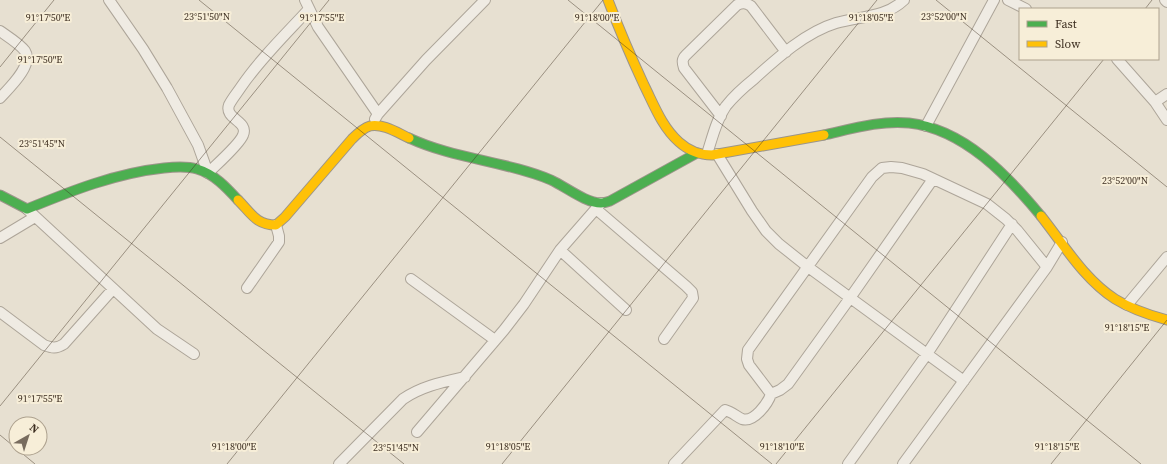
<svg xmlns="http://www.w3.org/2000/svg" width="1167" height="464" font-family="'Source Serif 4',serif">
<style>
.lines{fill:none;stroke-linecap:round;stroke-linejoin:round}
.street-casing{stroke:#ada599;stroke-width:12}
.fast-casing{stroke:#9c958a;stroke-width:11}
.slow-casing{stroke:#9c958a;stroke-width:11}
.street{stroke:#efebe3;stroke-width:10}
.fast{stroke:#4caf50;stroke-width:9}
.slow{stroke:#ffc107;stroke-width:9}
.ticks{fill:none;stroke:#3d2e20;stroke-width:1;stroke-opacity:0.45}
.ticks-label{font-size:10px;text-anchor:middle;fill:#3d2e20;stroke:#f7eed8;stroke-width:4;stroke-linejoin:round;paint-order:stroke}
</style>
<rect width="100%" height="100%" fill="#e7e0d1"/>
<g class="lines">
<g class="street-casing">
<path id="street" d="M109,0L143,49L167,88L198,145L208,173C216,165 240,144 243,135C249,121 224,119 229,105C232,99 237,93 241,87C260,59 286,34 309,9
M305,0L318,27L378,114L375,119
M1008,0L1026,9
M1165,0L1167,2
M0,31C7,36 20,44 25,51C34,65 9,88 0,98
M1117,59L1155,102L1167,120
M1155,102L1167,94
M378,114L426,60L485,0
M721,116L684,68C682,62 682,59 686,55L737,5C743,2 746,3 751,6L786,52
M926,126L994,0
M707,154C712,139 716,120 726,106C734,96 744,87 754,79C777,58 806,32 836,23C860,16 885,18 904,0
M717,154L752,211L766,231L779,244L808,267L964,381
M27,209L157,329L194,354
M596,209L686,286L692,292L693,298L664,339
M0,238L35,217
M560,250L626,310
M411,279L495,340
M247,288L279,242V236L276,225
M1127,305L1167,257
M0,312L44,345C52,348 56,349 64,344L113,289
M771,394L780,390L788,384L850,298L933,179
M417,432L504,330L524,304L560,250L601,203
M339,464L403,399C422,386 443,382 465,377
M674,464L725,410C732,412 736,416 742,419C754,423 768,403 771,394L749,365L747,359L748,350L872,177L882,168L891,167L902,168L923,174L987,204L1006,219L1017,230L1047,267
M848,464L927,354L1012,224
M903,464L1047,267L1062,242"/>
</g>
<g class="fast-casing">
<path id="fast" d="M824,135C851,129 881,120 909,123C964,129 1008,176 1041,216
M409,138C454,159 506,161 551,180C566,187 586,203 601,203C604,203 607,202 610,201L697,153
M0,195L27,209C71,191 116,173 164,168C174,167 187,166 197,169C214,174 226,187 238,200"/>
</g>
<g class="slow-casing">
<path id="slow" d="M608,0C619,29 631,57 644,85C654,105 662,127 679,142C689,151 699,155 712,155L824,135
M238,200C251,213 256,225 276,225L285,217L352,139C357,134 363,128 370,126C382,123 398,133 409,138
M1041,216C1064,245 1084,279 1115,299C1131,309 1149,315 1167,320"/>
</g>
<use href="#street" class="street"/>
<use href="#fast" class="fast"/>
<use href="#slow" class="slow"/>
</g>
<path class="ticks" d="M199,0L772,464M568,0L1141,464M936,0L1167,187M1145,9L1152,0M0,67L54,0M0,137L404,464M0,406L329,0M0,435L35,464M227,464L603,0M502,464L877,0M776,464L1104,59M1051,464L1167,320"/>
<g class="ticks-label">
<text x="207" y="20">23°51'50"N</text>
<text x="944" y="20">23°52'00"N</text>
<text x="48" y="21">91°17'50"E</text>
<text x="597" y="21">91°18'00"E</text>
<text x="871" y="21">91°18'05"E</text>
<text x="322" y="21">91°17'55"E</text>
<text x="40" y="63">91°17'50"E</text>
<text x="42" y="147">23°51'45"N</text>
<text x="1125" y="184">23°52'00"N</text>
<text x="1127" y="331">91°18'15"E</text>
<text x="40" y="402">91°17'55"E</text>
<text x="234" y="450">91°18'00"E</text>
<text x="508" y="450">91°18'05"E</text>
<text x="782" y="450">91°18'10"E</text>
<text x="1057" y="450">91°18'15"E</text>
<text x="396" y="451">23°51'45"N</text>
</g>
<rect x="1019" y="8" width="140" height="52" fill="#f7eed8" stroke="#ada18e"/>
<rect x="1027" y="21" width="20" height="6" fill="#4caf50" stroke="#ada18e"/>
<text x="1055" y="28" font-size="12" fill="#3d2e20">Fast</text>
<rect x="1027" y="41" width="20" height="6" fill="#ffc107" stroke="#ada18e"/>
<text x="1055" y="48" font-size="12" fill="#3d2e20">Slow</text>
<g transform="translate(28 436) rotate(39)"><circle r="19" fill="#f7eed8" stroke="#ada18e"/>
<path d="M0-3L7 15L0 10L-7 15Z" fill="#786c5e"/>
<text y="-6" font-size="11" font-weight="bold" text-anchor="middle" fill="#3d2e20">N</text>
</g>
</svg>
